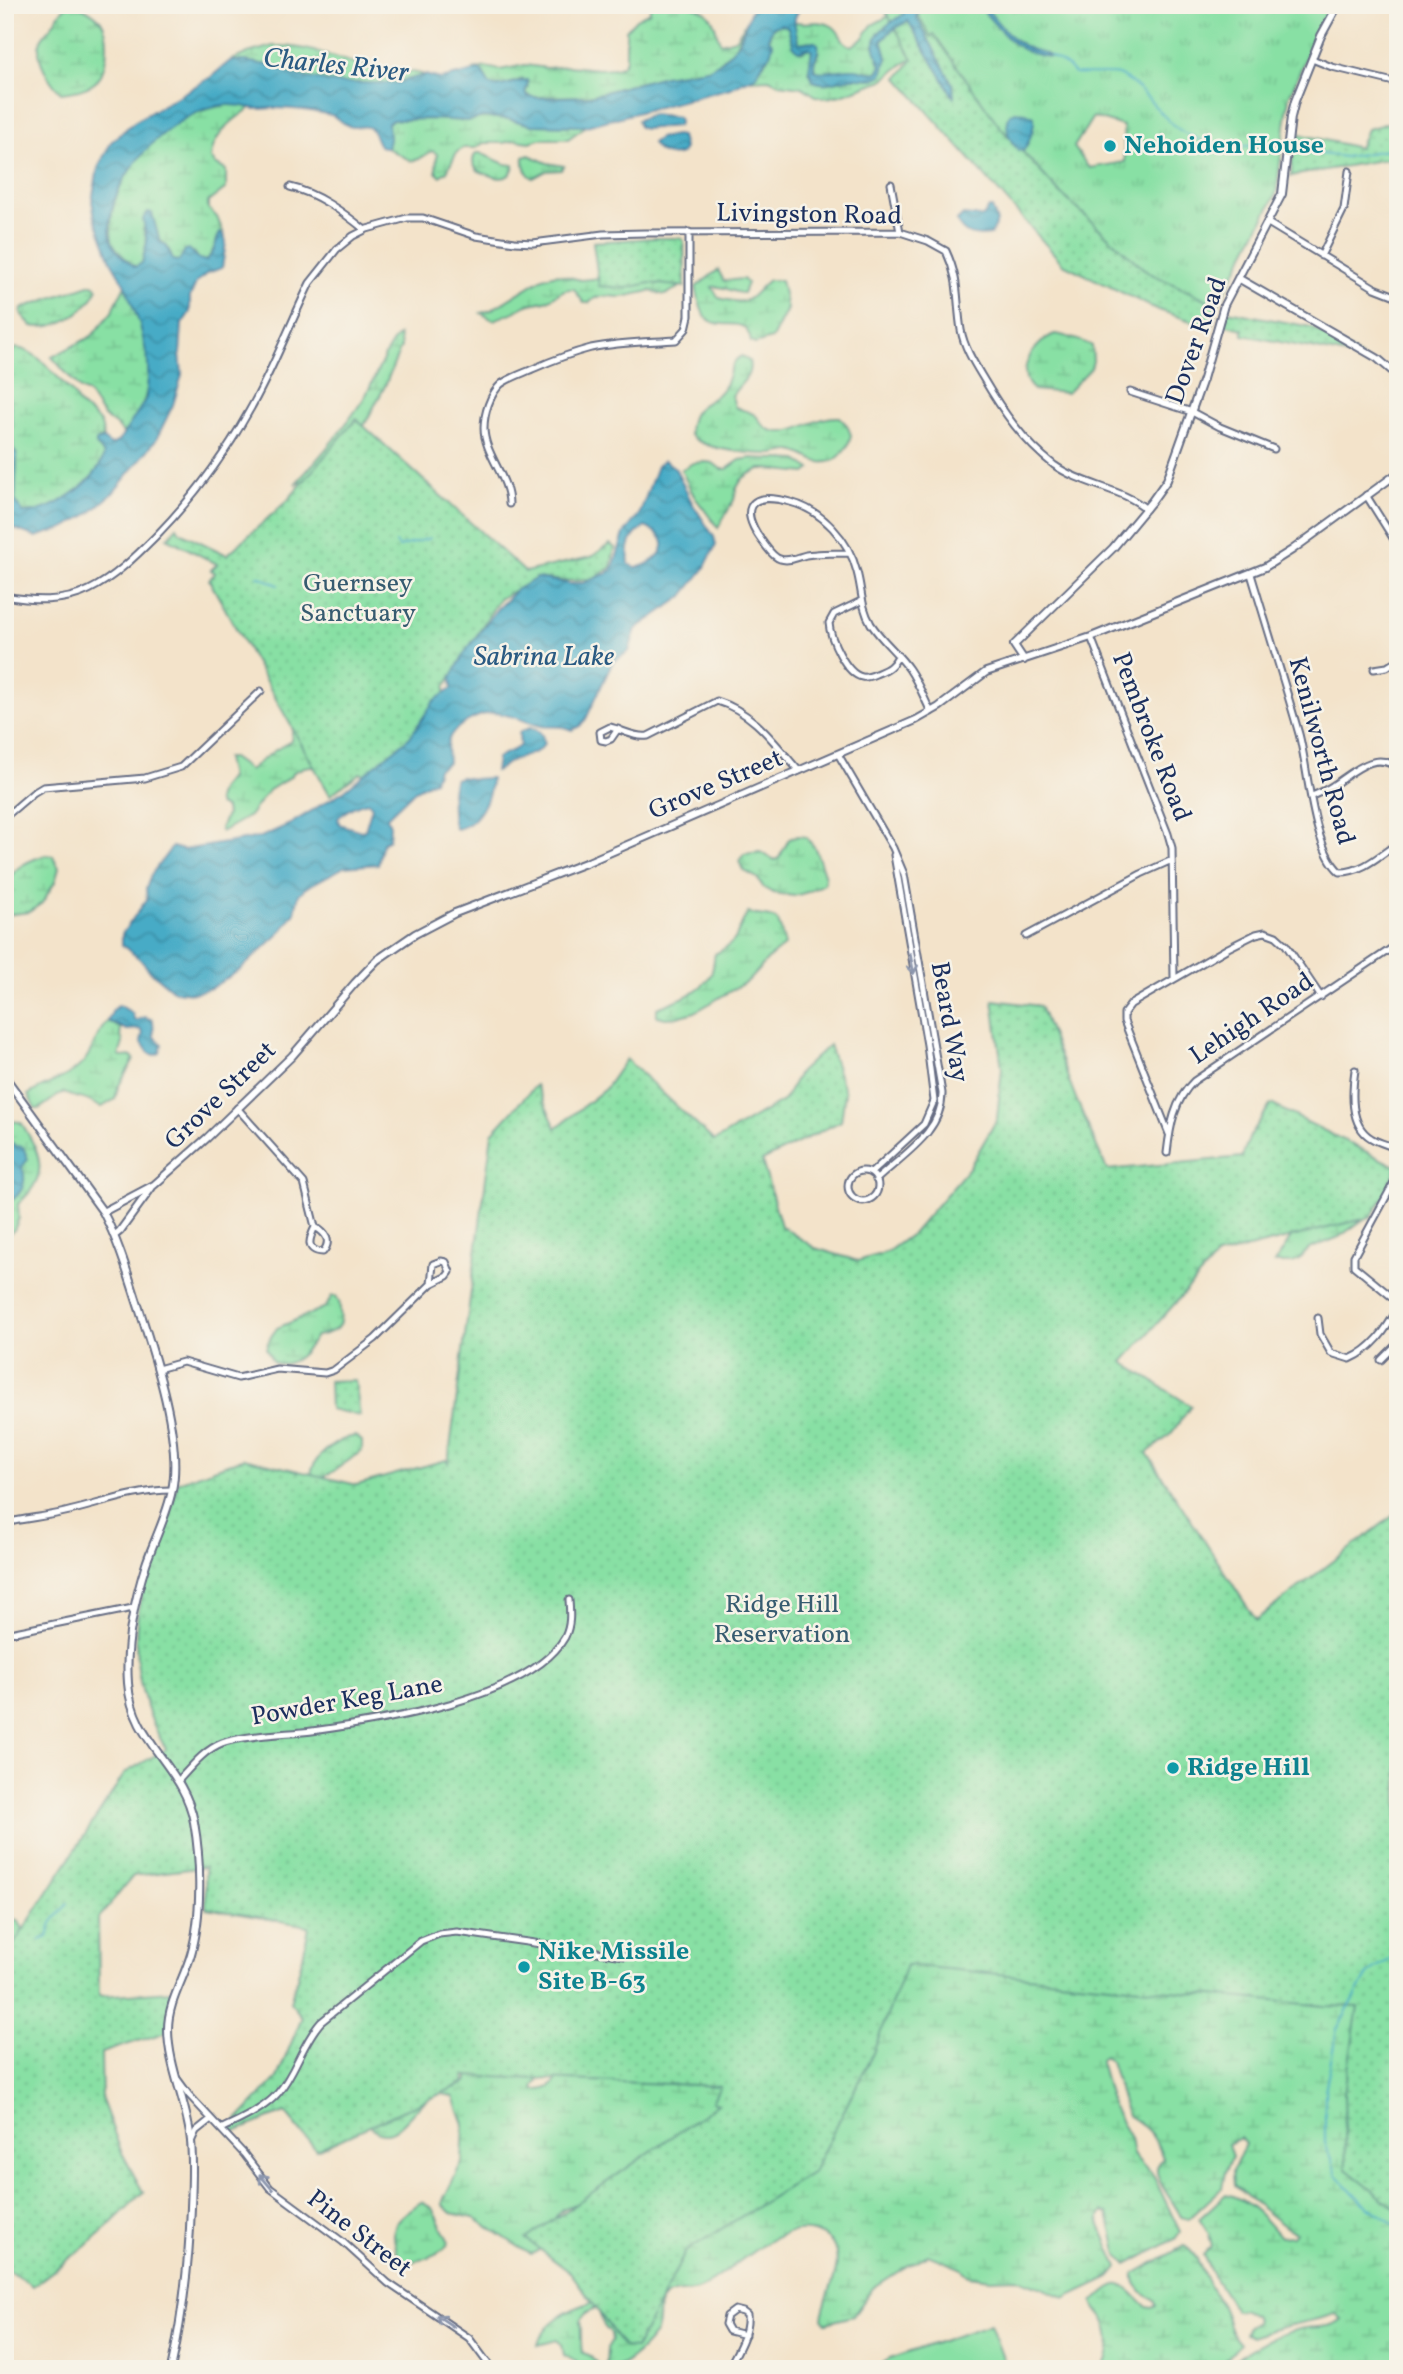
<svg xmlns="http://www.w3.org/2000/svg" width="1403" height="2374" font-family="Vollkorn,serif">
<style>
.grass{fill:url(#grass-tufts);stroke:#528881;stroke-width:2;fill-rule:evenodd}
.wetland{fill:url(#wetland-marsh);stroke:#528881;stroke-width:2;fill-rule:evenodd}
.park{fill:url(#park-dots);stroke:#528881;stroke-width:2}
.pitch{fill:#88e0a4;stroke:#528881;stroke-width:2}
.water{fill:url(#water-waves);stroke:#306d92;stroke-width:2;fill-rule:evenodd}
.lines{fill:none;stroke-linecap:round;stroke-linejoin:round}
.stream{stroke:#46abc6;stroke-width:2}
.minor-casing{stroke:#676e84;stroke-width:9}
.tertiary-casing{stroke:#676e84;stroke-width:10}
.minor{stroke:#fff;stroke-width:5}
.tertiary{stroke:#fff;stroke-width:6}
.oneway{stroke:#8d97ae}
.culture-dot{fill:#0f9aa8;stroke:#f7f3e8;stroke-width:2.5}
.labels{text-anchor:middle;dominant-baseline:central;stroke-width:5;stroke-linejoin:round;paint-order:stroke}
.culture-label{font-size:26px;font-weight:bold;fill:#0d838f;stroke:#f7f3e8;text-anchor:start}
.street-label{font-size:26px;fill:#1b2f5e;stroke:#f7f3e8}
.park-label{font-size:26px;fill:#365b70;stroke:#f7f3e8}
.water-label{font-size:28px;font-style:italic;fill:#2a5a82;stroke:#f7f3e8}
</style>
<defs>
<pattern id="grass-tufts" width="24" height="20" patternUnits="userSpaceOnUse" patternTransform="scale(1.75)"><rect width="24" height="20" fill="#88e0a4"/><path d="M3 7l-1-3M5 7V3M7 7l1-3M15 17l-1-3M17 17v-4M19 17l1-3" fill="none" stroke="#75c090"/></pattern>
<pattern id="wetland-marsh" width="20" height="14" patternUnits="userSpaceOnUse" patternTransform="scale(1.75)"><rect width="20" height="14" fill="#88e0a4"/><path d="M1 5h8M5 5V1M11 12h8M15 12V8" fill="none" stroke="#75c090"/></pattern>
<pattern id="park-dots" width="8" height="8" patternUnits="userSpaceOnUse" patternTransform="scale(1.75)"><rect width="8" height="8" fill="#88e0a4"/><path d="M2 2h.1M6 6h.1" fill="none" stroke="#75c090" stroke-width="1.8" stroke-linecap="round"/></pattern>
<pattern id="water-waves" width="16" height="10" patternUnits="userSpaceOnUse" patternTransform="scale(1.75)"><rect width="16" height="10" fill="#46abc6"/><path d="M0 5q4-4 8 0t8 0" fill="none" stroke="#3a8ca4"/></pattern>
</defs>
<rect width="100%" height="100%" fill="#f7f3e8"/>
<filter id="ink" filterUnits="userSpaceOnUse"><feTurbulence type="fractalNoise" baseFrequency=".0143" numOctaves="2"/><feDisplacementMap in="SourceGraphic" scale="14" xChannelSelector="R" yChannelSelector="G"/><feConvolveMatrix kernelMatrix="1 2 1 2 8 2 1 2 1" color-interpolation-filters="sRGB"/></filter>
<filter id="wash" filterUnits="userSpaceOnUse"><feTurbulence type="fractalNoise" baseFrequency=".00686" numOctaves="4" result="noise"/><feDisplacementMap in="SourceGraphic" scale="28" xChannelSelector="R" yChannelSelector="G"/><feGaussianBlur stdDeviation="1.57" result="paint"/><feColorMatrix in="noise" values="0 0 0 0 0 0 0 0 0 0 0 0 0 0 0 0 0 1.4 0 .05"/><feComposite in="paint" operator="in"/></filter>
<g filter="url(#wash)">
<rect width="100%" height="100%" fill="#f3e3ca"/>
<path class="grass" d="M912,5H1331L1320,24L1289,97L1276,194L1218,305L1147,272L1058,191L1000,127L931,38ZM1093,117L1123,126L1125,162L1089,168L1074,147Z"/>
<path class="wetland" d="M78,5C86,9 95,14 101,21C111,36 108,74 93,84C84,90 72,92 61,93C50,82 35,59 40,43C42,35 49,30 53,24C62,11 60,6 78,5Z
M650,5C670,5 703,0 713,21C717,29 716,36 721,43L735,39L747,21L734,49L715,66L708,69L664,76L590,96L532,97L525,93L528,87L523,79L501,86L490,85L482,72L473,70L486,67L500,70L525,65L547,68L568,66L598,69L617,68L623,65L626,59V30L636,19L650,12Z
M896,12L899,17L874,45L881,67L877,73H874L851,69L826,73L815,71L814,63L819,51L809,41L800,43L798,41L793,21C805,26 819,18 832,26C842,32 840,43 852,46L862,39L872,25Z
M903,23L914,58L903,64L883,80L841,95L827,98L816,96L802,87L779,84L769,79L751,80L770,55C769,41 766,25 785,24L789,30L791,39L801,52L809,48L812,50L809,72C818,91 834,81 851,78C859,77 866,79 875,79L887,58L882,40L890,32Z
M273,46C315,45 342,63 381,70C396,72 410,70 425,75L396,83H337L298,76L273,66L245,61H230L248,53Z
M225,105H246L251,108C233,119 212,136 211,158L215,164L226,170V188L208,202V208L217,217L224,234L220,233C213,244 216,253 204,261L199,259L194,252L179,261L172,260C170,251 169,246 160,242L156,231L143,229L147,241L142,264L135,267C127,260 118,253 113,243C111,238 111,233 111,227C111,183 148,139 184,119C198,111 211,108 225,105Z
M483,117L509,119L531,125L586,126L568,139H539L530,142L515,140L503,143H484L475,148H464L457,152L447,171L440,176L436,172L437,154L432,151L419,159L411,161L387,148L389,139L388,123L392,120L430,119L468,121Z
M476,153H480L505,164L514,165C510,186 490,176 477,170C473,164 471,160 476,153Z
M529,155L547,163L564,166L561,170L546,171L533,178C526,174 523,165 524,157Z
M718,270L724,281L743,279L747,283L743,293C732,293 724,285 712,287L719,298C753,307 747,298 769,280H781L787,309L772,339L755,344L751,342C746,312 723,333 707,318C700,311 698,297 696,287Z
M556,274L581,280L601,278L680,283V287L665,295L650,291L622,297L605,296L595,298L589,303H584L574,289C562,288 558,295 548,300C541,303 532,302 525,306C515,312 505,316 493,320L481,313L491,310L543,278Z
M92,284L96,286L98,289C86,312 58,331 32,326L21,314L22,309L28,306Z
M125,285C145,331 166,394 123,433L118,427L104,417L88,393L80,389L52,357L92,336L112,312Z
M1055,334C1060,334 1089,343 1092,346L1093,361L1091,368L1067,393L1034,390C1012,372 1036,341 1055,334Z
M399,335L401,347L384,388L351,450L307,479L295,484C320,457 344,429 364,398C376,379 385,348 399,335Z
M17,348C40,352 55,376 71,391C75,395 76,401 80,405C86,411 95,416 100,423C103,428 103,434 103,439H99L96,445L104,454C99,482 51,514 23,513L15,500L17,456L13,449C11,416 5,385 5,352Z
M742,356L749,361C753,378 739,383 732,396L735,407C741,410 749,411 755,415C761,420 762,427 770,430C793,439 815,415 839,417L847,425L851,435C849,447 840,460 828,462C814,465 805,453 792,451C785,450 778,454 771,454C751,454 702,450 689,434C690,397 713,409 726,383C730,374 731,360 742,356Z
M752,458L797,460L811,469L806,473L767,469H760L749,474L742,479L736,489L734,500L718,528L694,496L681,470L693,463L706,462L713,463L721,469H727L740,460Z
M294,714L318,765L304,767L294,772L290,777L268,791L249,816L221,832L220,829L226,815L225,808L219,805L217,800L220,790L230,778L226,758H232L249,770L274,751L291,741Z
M798,836L806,837L815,848L825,877L824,884L808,892L794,896L773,893L764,888L757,878L743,870L739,861L744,854L760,852L775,860L779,858L789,839Z
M46,855L53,856L59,868L55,882L42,903L29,912L5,915C5,878 9,866 46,855Z
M748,913C782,921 775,910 785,945L770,957L749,980L695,1012L677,1017L666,1018L657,1016V1008C674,1002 700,993 710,976C714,970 713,961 715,954C745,938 732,935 748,913Z
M108,1021L121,1029L120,1032L123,1043L119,1056L122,1057L132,1056L134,1059L118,1087L115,1099L102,1107C98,1106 95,1104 91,1102C82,1097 72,1098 63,1092L39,1109H35L28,1095C45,1083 72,1078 85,1060C95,1047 96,1033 108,1021Z
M5,1121L21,1122C41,1155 51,1175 18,1204L19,1218L14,1230L6,1235L5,1203H8L24,1163L16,1146L5,1138Z
M1364,1219L1339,1237L1309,1249L1299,1260L1292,1263H1275L1292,1236Z
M332,1296H336C340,1301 340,1306 340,1312C343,1330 332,1333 316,1336C307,1350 292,1370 273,1362L266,1348L270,1338L277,1328L326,1307Z
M355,1436L362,1441V1451C354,1456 329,1476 323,1477C318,1479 315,1477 311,1475C312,1457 337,1439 355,1436Z
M13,1919L19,1922L26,1934L8,1956H5C5,1944 4,1928 13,1919Z
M1398,1948V2369H1228C1247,2348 1272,2335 1300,2329C1314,2326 1332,2329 1342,2319L1336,2314C1307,2323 1279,2326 1251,2336L1245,2334L1248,2327L1256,2322L1255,2317L1242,2309L1235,2310L1212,2274L1203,2255L1212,2246L1209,2234L1199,2219L1226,2194C1249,2199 1266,2220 1280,2237L1292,2236L1295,2232L1287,2228L1234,2186L1233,2171L1245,2144L1240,2138L1228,2144L1232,2157L1225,2172L1222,2188L1189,2219L1181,2217C1176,2204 1155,2182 1157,2168C1157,2165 1161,2162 1163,2158C1154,2134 1148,2128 1127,2115L1110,2061L1104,2056L1100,2059V2062L1112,2106L1130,2138L1133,2155L1154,2177L1180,2232L1175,2239L1127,2265L1118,2255L1108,2214L1103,2212L1100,2217L1099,2223L1118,2267L1110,2277L1066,2298L1017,2278L990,2279L969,2276L960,2268L928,2255L905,2267L873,2288L853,2316L826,2323L822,2318C825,2294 845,2268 833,2245C829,2238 823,2236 816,2233C778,2218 731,2274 699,2289C688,2294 673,2289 664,2298C656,2305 659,2313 658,2322C658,2339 626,2366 611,2369C601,2371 589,2369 579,2369L577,2362L564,2355L562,2345L557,2340L538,2345C543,2321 572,2308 593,2302L584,2202C577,2204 569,2205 563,2209C546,2221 553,2249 530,2254L474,2218L451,2213L443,2205V2200L462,2162L464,2124L454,2097C414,2078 404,2161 366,2123L461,2085L468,2081V2072L539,2079L534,2088L535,2090C551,2091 557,2082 562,2069L878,1963ZM597,2307L604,2326L611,2334L612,2340L607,2348L606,2366L600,2368L591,2356L582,2352C580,2342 582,2331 580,2321L587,2312Z
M421,2202L432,2208L449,2242C444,2255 416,2261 403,2264L399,2260C390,2225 391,2223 421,2202Z
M1184,2246C1199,2254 1203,2275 1211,2289C1215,2296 1220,2301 1223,2309C1230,2324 1228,2331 1240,2344L1218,2369H1101C1111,2357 1112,2336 1106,2323C1102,2315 1095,2311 1093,2303C1121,2272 1123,2285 1147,2307L1152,2308L1156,2306L1155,2302C1146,2292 1132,2289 1134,2274Z"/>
<path class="park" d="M882,5H912L931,37L934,34L1000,127L1058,191L1147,272L1218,305L1211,328L1156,309L1063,264L898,78L913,59Z
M1398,120V157L1291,176L1295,133L1359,148L1367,129Z
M654,238H680L684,241L685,287L650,283L627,288L599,286L593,242Z
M1228,311L1311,327L1363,358L1243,335V329L1223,324Z
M356,419L525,572L591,557L610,544L615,548L611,567L592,580L565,581L537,578L499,599L445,687V697L409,741L367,775L360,773L330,795L209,580L215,573L211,570L217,564L167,538L177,527L180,532L227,555L288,500Z
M993,1000L1040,1006L1077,1101L1107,1170L1242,1157L1250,1136L1271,1104L1397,1167L1385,1195L1371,1217L1217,1256L1123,1362L1191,1406L1170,1435L1147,1453L1256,1620L1398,1512V1957L1393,1960L1398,1985V2211L1346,2169L1344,2093L1358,2007L1325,2006L906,1965L873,2053L813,2172L686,2251L636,2348L624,2347L571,2273L526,2239L718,2104L712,2102L720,2086L465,2076L464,2083L316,2150L285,2112L232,2133L229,2129L277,2078L302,2017L290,2002L303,1957L309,1926L206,1908L205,1867L133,1876L98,1919L99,1996L172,1991L167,2032L101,2053L102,2100L121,2151L143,2192L95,2239L33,2286L5,2269V1958L125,1773L166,1749C138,1701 128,1644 143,1589C147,1576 154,1563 159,1549C167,1527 172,1505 178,1482L244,1458L357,1485L446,1460L448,1463L492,1133L536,1085L556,1128L605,1089L626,1059L714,1141L784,1100L799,1073L829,1045L845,1093L841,1121L762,1161L781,1226L815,1248L858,1261L887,1252L913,1233L969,1168L997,1119L1002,1068Z
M355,1380L360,1416L330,1409L329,1381Z"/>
<path class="pitch" d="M990,2324L1007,2369H872L890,2359Z"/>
<path class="water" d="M753,5H803C790,20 795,23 798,42L803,43L813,41L818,44C821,54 810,62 815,71C829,74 842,68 855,69C863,70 869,74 878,72L881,67C880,60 877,56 875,49C871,32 893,22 904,14L899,5H924L916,16L953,85L954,98L908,21L890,32L882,40L887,58L882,75C872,82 865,77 853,78C839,79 828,87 813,81L809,69L812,50L809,48L798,51L793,45L788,27L781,24L773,27L768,38L773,44L770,55L764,61L756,76L730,88L586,126L531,125L509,119L483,117L468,121L430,119L392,120L388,123L389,139L387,148L380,146C376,140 375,132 370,128C363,124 356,129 349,126C343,124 338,117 331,115C314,111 291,108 273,108C266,108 258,110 252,108C236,104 220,104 205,109C159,125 101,187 111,239C114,251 126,260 135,267L142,263L147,242L143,219L148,212L152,213L160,242L166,245L173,260L179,261L185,250L189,249L199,259L205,261C216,253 214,244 220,233L224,234L226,242L222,268L207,273L196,283L190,297V312L182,324L180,354L182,375L173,405L156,440L113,493L89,514L64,528L36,537L5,525V385L10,403L13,449L17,455L15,500L23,513C50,514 99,482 104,454L96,445V441L103,439L111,445L119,441L146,399L148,379V361L140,325L125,285L112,263L95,218L92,201L98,168L111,142L134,122L211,77L230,61H245L273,66L298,76L337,83H396L425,75L441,79L479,70L482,72L490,85L495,87L527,80L528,83L525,93L527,96L539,98L590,96L664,76L708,69L723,60L739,43Z
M978,5H984C997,22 1010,40 1030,49C1038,52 1044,51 1051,57C1013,54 1002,31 978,5Z
M1016,112L1026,113L1034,117C1035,126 1029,144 1023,151L1018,150C1008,139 1004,128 1010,114Z
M652,114L678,117L679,124L677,126L644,129L639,127L637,120Z
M676,135L681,136L684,148L681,154C670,158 658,154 652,143L659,138Z
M989,208H992L997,222L991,235C976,237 963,236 957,221L963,215L983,217Z
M664,460L675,468L692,503L714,537L716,545L704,569L682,597L636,629L629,651L612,663L586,719L580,726L572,730C559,724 553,728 540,726C527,722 506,713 493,713C479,713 452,727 448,741C446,747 448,757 448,763L438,769L434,780L415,790L387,817L390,825L389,839L383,842L378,864L344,867L307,887L299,894L295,912L281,932L240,970L211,988L193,993L174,991L150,971L140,959L122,945V934L147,899L146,889L151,875L172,847L183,850L261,837L290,824L345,790L410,737L434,701L452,688L451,678L465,652L497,609L516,590L537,578L570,584L584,583L608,573L613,568L624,534L640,513L657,466ZM645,527C677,539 662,561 636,568L629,564C627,547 630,535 645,527ZM368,802L372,807L365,830L361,831L339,824L338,818C346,810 357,804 368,802Z
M530,728C536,729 541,731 543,738C549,754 518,756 509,762C504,765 501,769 495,771L497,758C504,752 515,752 520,745L519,734L521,731Z
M461,777L473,779L489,778H491C491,798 478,825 456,829C450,822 451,787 455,779Z
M119,1005L132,1013L135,1021L145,1017L153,1020L154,1037L162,1044L160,1053L155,1055L149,1053L141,1041L143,1033L140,1029L127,1030L108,1021L113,1010Z
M5,1138L16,1146L23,1147L28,1159L22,1167C28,1183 22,1194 8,1203H5Z"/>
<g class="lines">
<path class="stream" d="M1050,56L1066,65L1074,74C1084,75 1113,73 1118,75C1146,87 1158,117 1183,132C1211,149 1249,145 1280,147
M1292,150L1345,157L1398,148
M396,543L399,547L430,538
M258,576L278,585
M40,1940L48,1937L52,1923L68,1903
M1398,1954L1368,1974L1337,2029L1325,2092V2143L1337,2175L1363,2203L1398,2227"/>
</g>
</g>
<g filter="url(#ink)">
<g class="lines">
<g class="minor-casing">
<path id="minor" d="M1312,59L1332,67L1398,83
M891,184L900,232
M290,187C317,193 343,212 365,230
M1268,223L1375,288L1398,297
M1398,246V259
M1321,256L1344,209L1349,171
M1130,392L1192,412L1220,427L1274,449
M1366,495L1398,546
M509,504C509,477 484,454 484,428C484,414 490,394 501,384C511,377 524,373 535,368C553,360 572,353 591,348C619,342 648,342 676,340L686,329L689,316V232
M849,553C835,553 820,553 806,555C798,557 789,562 780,559C773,557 769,550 765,545C739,512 745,490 790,502C822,510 849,540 857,572C862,590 861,607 871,624C882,641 898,653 909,669C918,682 924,698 931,712
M1251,574C1267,627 1284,681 1299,734C1309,772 1312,847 1340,872C1363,872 1380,855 1398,843
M5,596C33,601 63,603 89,590C114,578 136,556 155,537C191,500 223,458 248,413C272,372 289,326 310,283L337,249L353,236L367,229L407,218H423L476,236L515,242L533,243L603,234L644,233L900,232L928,241L946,251C960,281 956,299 961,330C964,347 974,363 983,378C1003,412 1023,441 1054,465C1082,485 1124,489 1146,509
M861,601L834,614L829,623C830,638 846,674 862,677C868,678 873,675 878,673C888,669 893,666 898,656
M1091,637L1168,834L1172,848L1174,978
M1374,669L1387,667L1398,660
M618,729L611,739L606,741L601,740L600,732L610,727C623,730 635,738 648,736L717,701C754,712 775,744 799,771
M838,754L893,848L904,874L942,1093C943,1132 902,1155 876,1180
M1312,796C1319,793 1326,790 1332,786C1351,774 1376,748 1398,769
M5,817L33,793L43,787L145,778L181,767L261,691
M1026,936L1141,874L1172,860
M1355,1070C1352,1091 1349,1125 1371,1138C1379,1143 1389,1145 1398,1149
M237,1108L304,1183L315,1227C326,1233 332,1241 323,1252C305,1251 309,1239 315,1227
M1169,1134L1124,1021V1013L1131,1004L1228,948L1256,934L1265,932L1276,936L1286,945L1321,997
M1167,1153C1170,1127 1174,1100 1194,1081L1398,944
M848 1186a15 15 0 1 1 30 0a15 15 0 1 1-30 0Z
M871,1173L924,1124L934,1101L927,1045L894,855
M1398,1175L1354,1256V1266L1398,1302
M1318,1318L1320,1334L1331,1353L1350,1359C1373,1349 1386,1330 1398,1308
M1381,1360L1398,1343
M158,1369L183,1362L238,1378L277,1369L325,1373L334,1370L375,1339L431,1284L447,1276L450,1272L446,1262L441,1261L433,1264L431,1284
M5,1523C25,1518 45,1517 65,1512C100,1504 136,1490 172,1490
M5,1634L133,1608
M178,1781C191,1767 204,1750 222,1743C243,1735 288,1734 312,1731C377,1722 530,1699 565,1637C571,1625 570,1613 569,1600
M178,2080L189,2095L244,2154L270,2188L343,2242L388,2283L469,2338L492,2369
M221,2129C241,2119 263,2110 278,2093C296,2072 302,2043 321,2022L421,1941L439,1934L457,1932L625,1956
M191,2142L196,2131L211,2119
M728,2369C736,2353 749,2334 747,2315L743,2312L735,2310L727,2316L725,2324L729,2331L745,2335"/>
</g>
<g class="tertiary-casing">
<path id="tertiary" d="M1238,278L1377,358L1398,376
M1024,660L1014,645L1113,548L1152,501L1167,480L1203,379L1224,305L1282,194L1291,117L1295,101L1321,36L1338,5
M5,1077L103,1212C118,1241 127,1271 137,1302C153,1351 183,1440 172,1490C167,1516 154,1540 146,1564C134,1602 125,1643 128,1683C132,1743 184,1766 194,1822C201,1861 202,1917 191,1954C184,1979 168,2002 168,2029C168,2066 187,2103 191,2141C193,2163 192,2185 191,2207C189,2262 183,2315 171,2369
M103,1212L154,1185L207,1138L292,1056L355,983L377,960L415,934L455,913L588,862L916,720L939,707L986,672L1091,637L1265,567L1292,550L1398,473
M115,1235L120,1231L152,1187"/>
</g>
<use href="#minor" class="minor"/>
<use href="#tertiary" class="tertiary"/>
</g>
<defs><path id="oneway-shaft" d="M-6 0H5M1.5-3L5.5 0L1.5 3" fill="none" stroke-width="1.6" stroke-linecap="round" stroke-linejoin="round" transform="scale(1.75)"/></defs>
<g class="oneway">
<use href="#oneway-shaft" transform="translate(912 964) rotate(80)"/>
<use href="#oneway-shaft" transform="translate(266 2182) rotate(-130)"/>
<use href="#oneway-shaft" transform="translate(445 2321) rotate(-146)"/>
</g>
</g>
<g class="culture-dot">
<circle cx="1110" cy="146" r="7"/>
<circle cx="1173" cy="1768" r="7"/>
<circle cx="524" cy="1967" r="7"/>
</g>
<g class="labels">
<g class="culture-label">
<text x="1124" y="146">Nehoiden House</text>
<text x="1187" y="1768">Ridge Hill</text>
<text x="538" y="1952">Nike Missile<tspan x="538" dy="30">Site B-63</tspan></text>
</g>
<g class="street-label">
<text transform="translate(809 215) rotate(1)">Livingston Road</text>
<text transform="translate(1197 341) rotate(-70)">Dover Road</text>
<text transform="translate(1151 737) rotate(69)">Pembroke Road</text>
<text transform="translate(1321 751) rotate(75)">Kenilworth Road</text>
<text transform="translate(716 785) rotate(-23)">Grove Street</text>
<text transform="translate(1252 1019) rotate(-34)">Lehigh Road</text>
<text transform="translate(949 1022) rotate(80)">Beard Way</text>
<text transform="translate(221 1096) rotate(-44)">Grove Street</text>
<text transform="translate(347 1701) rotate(-10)">Powder Keg Lane</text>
<text transform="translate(359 2234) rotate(38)">Pine Street</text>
</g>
<g class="park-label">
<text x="358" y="584">Guernsey<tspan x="358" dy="30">Sanctuary</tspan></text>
<text x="782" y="1605">Ridge Hill<tspan x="782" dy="30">Reservation</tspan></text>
</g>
<g class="water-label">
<text transform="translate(336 66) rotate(6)">Charles River</text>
<text x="544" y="657">Sabrina Lake</text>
</g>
</g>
<rect width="1403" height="2374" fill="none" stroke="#f7f3e8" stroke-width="28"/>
</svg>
